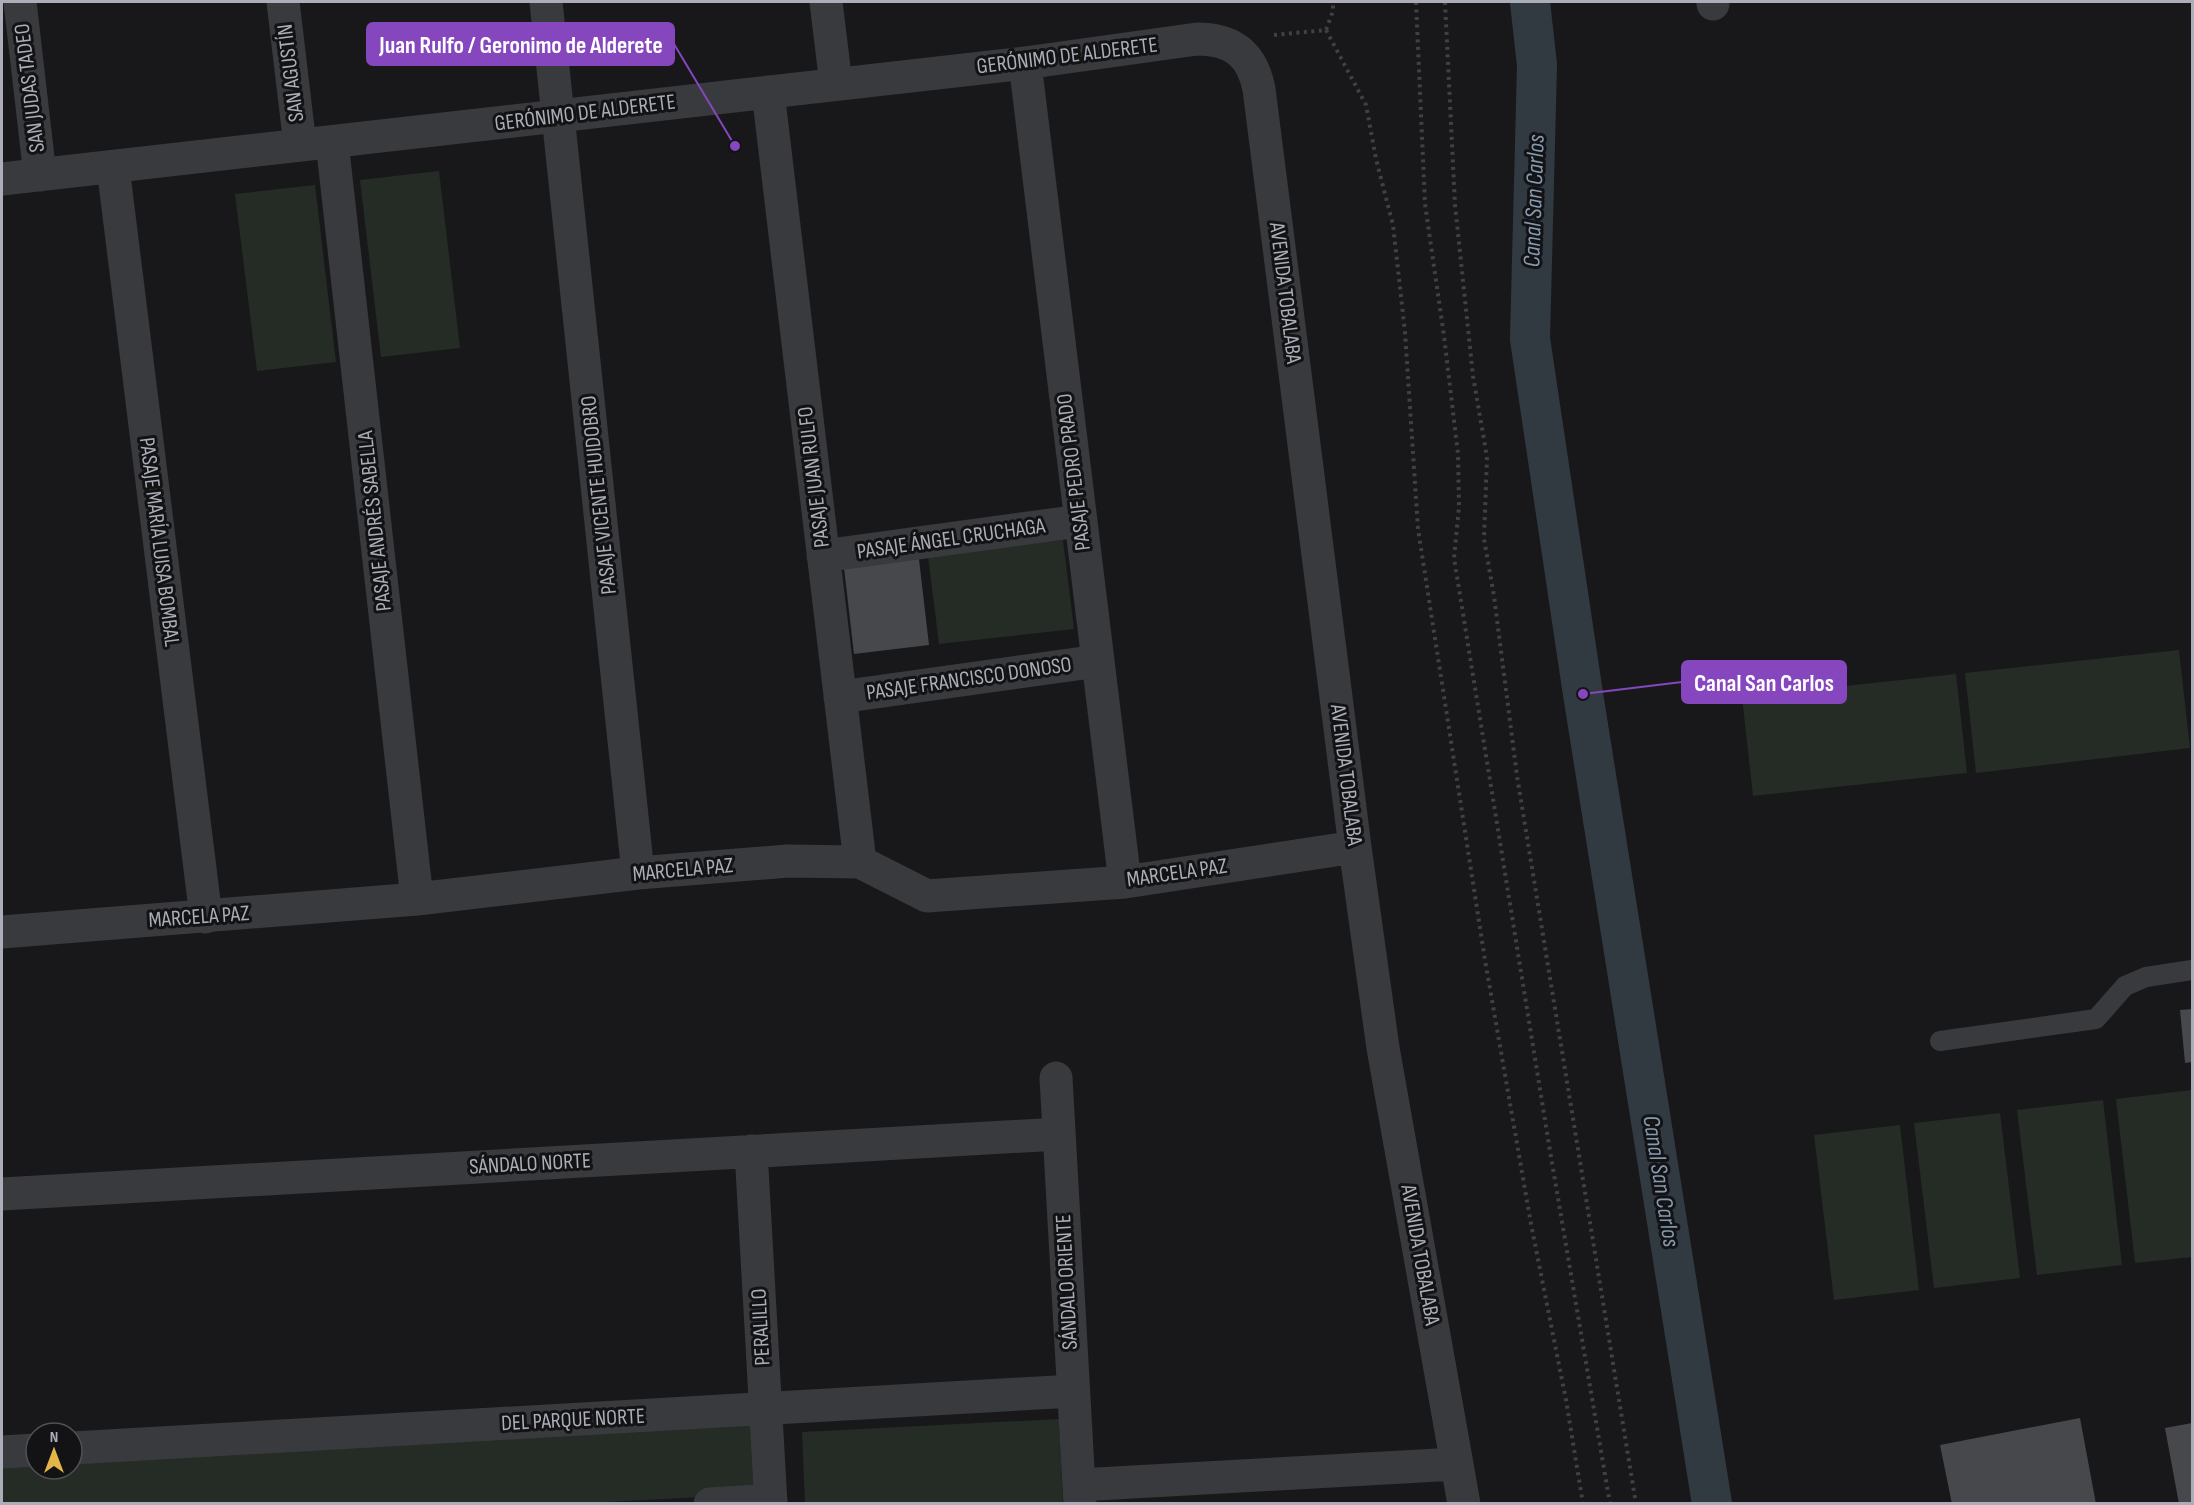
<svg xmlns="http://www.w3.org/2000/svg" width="2194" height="1505" font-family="'Sofia Sans Condensed',sans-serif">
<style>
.green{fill:#242c25}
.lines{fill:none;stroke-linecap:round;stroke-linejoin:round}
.canal{stroke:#323a41;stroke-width:40}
.building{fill:#47484c}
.path{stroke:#3f4145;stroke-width:4;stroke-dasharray:3 4.5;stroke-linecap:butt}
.lane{stroke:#393a3e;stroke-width:20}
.street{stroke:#393a3e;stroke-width:33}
.labels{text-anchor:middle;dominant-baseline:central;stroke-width:6;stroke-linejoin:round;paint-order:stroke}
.street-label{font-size:22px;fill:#abaeb8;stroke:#131315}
.water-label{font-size:24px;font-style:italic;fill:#869ab0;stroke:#131315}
.leader{fill:none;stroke:#8546be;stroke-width:2}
.callout-dot{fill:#8546be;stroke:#131315;stroke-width:2}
.callout{fill:#8546be;stroke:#8546be;stroke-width:2}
.callout-label{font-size:24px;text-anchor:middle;font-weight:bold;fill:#fff}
</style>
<rect width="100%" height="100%" fill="#18181a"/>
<path class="green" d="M439,171L460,348L381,357L360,180Z
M315,185L336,362L257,371L235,194Z
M1063,540L1074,629L939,644L928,556Z
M2179,650L2190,748L1976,773L1965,673Z
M1956,674L1967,773L1753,796L1742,697Z
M2192,1090V1257L2135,1263L2116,1099Z
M2103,1100L2122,1265L2037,1275L2017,1110Z
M2000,1113L2020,1278L1934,1288L1914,1123Z
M1900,1125L1919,1290L1834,1300L1814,1135Z
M1059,1419L1063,1503H805L802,1432Z
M756,1422L760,1494L568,1504H2V1460L36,1458V1469H72V1457Z"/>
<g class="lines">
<path class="canal" d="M1530,2L1537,65L1530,339L1583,694L1712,1504"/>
</g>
<path class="building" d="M918,551L929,645L854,654L843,559Z
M2192,1009V1062L2185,1063L2180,1010Z
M2080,1418L2096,1504H1952L1940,1445Z
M2192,1423V1504H2179L2165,1428Z"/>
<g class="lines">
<path class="path" d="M1416,2L1425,204L1444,336L1458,454L1459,507L1454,558L1550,1151L1610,1504
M1445,2L1455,205L1473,376L1487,457L1484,539L1494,596L1517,776L1636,1504
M1326,30L1366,105L1376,159L1393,225L1405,332L1418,529L1485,960L1531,1224L1566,1400L1583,1504
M1274,35L1326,30L1333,11V2"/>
<path class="lane" d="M1940,1041L2096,1019L2125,986L2146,977L2192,970"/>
<path class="street" d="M20,2L40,175
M283,2L300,145
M546,2L638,873
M826,2L836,84
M1713,2V4
M1025,63L1125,882
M768,92L860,862
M332,142L417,899
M113,167L206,917
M2,179L1025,63L1197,39C1233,39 1252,54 1259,89L1355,847L1383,1048L1464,1504
M823,556L1080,521
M840,697L1098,661
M2,932L417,899L638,873L788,861L860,862L927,896L1125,882L1355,847
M1056,1078L1080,1504
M751,1151L771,1504
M2,1194L1059,1134
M72,1448L1073,1391
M2,1452L36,1450
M1079,1485L1456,1464
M710,1504L771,1500"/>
</g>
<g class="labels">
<g class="street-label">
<text transform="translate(1067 56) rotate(-7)">GERÓNIMO DE ALDERETE</text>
<text transform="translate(291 73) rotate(-97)">SAN AGUSTÍN</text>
<text transform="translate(30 88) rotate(-97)">SAN JUDAS TADEO</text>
<text transform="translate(585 113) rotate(-7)">GERÓNIMO DE ALDERETE</text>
<text transform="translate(1285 293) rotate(83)">AVENIDA TOBALABA</text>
<text transform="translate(1074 472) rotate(-97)">PASAJE PEDRO PRADO</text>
<text transform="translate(814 477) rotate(-97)">PASAJE JUAN RULFO</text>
<text transform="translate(599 495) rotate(-96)">PASAJE VICENTE HUIDOBRO</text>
<text transform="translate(375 521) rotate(-96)">PASAJE ANDRÉS SABELLA</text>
<text transform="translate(951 539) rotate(-8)">PASAJE ÁNGEL CRUCHAGA</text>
<text transform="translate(159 542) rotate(83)">PASAJE MARÍA LUISA BOMBAL</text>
<text transform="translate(969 679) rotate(-8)">PASAJE FRANCISCO DONOSO</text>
<text transform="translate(1346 775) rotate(83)">AVENIDA TOBALABA</text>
<text transform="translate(683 870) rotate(-5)">MARCELA PAZ</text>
<text transform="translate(1177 873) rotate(-8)">MARCELA PAZ</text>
<text transform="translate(199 917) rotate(-4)">MARCELA PAZ</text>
<text transform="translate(530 1164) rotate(-3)">SÁNDALO NORTE</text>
<text transform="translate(1420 1255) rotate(80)">AVENIDA TOBALABA</text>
<text transform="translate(1067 1282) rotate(-93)">SÁNDALO ORIENTE</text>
<text transform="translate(761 1327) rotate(-93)">PERALILLO</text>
<text transform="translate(573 1420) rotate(-3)">DEL PARQUE NORTE</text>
</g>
<g class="water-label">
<text transform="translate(1534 201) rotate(-88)">Canal San Carlos</text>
<text transform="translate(1661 1181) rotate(81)">Canal San Carlos</text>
</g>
</g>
<path class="leader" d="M735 146L674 44M1583 694L1682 682"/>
<g class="callout-dot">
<circle cx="735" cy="146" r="6"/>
<circle cx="1583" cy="694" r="6"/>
</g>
<g class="callout">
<rect x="367" y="23" width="307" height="42" rx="6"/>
<rect x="1682" y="661" width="164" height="42" rx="6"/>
</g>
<g class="callout-label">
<text x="521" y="53">Juan Rulfo / Geronimo de Alderete</text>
<text x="1764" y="691">Canal San Carlos</text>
</g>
<rect width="2194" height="1505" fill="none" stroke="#abaeb8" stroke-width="6"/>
<g transform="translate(54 1451)"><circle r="28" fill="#131315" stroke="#505156" stroke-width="1.5"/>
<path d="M0-4.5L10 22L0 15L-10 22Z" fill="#e2b647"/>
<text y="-9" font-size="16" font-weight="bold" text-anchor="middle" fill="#abaeb8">N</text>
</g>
</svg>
